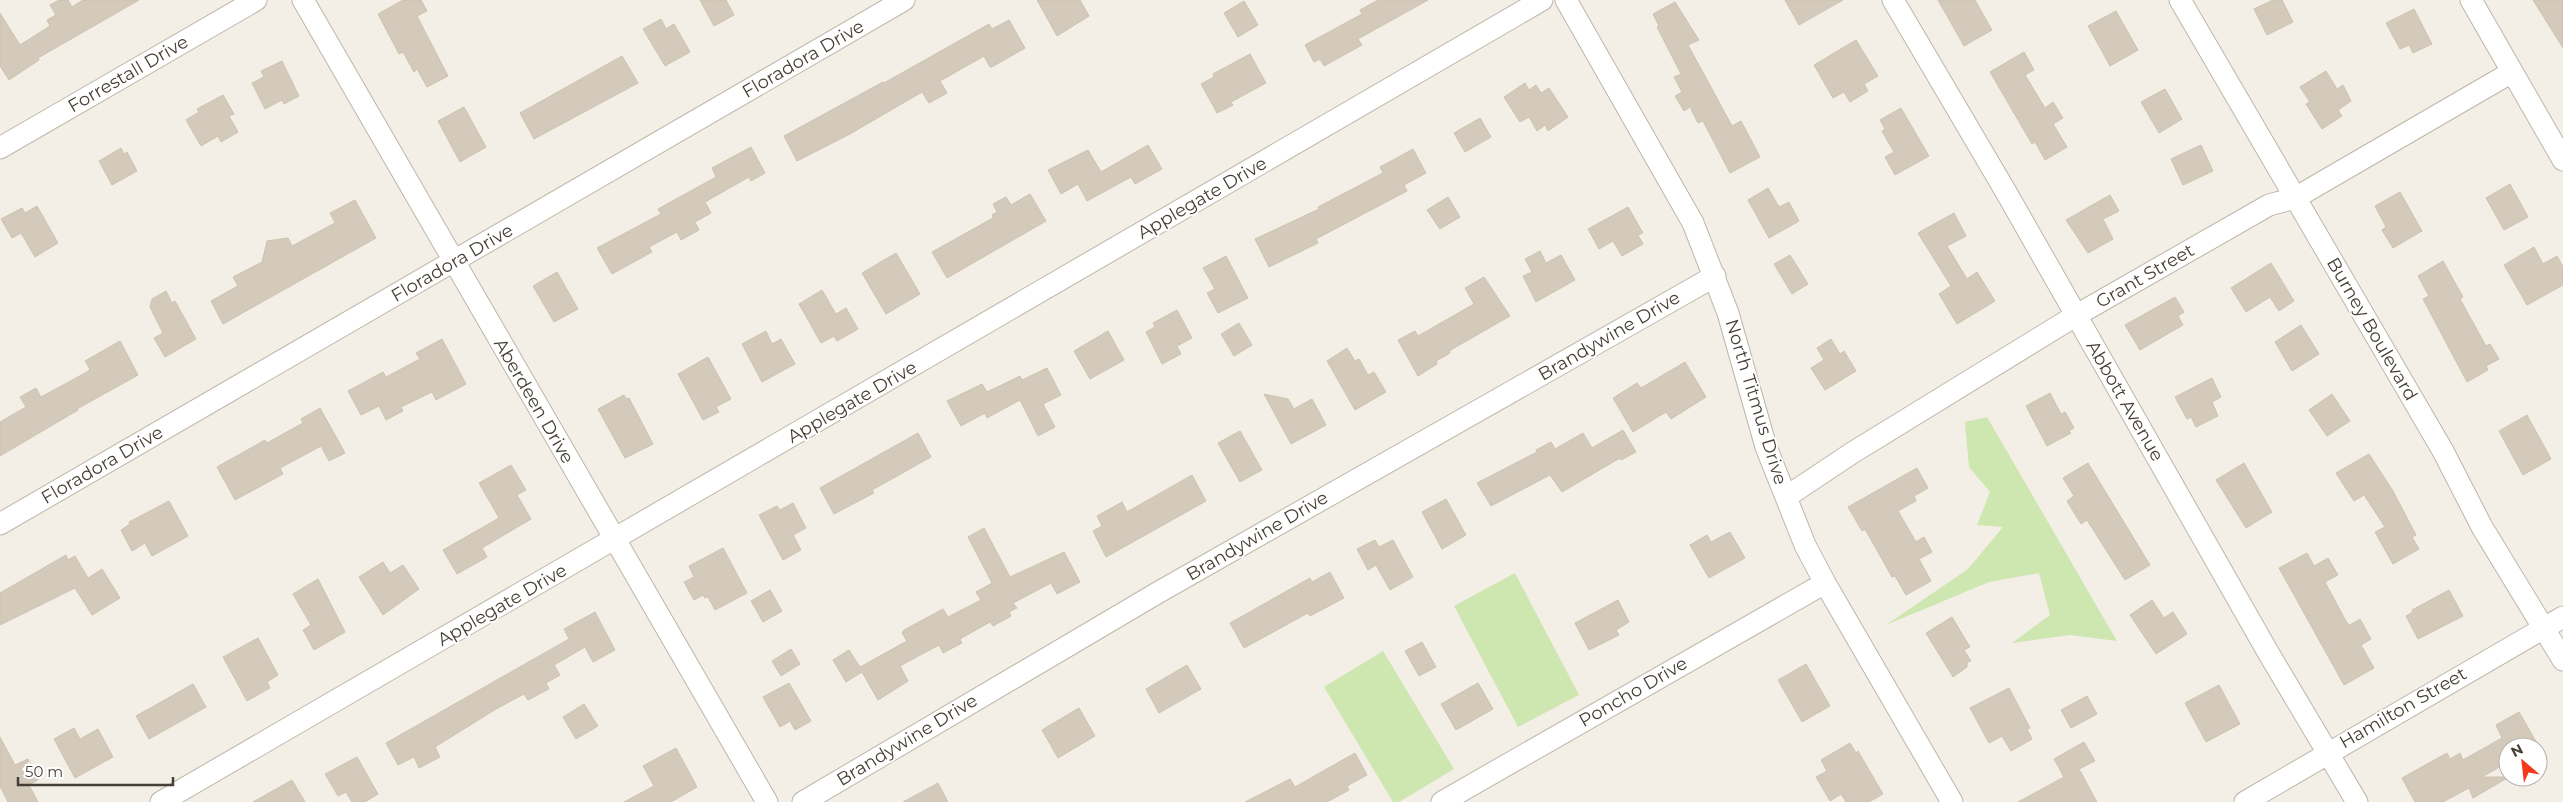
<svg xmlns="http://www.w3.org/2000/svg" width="2563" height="802" font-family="Montserrat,sans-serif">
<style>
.green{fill:#cee6b0}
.building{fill:#d4cabc;stroke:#cec2af}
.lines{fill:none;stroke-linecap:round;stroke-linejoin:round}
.minor-casing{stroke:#beb6a9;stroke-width:23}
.minor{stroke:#fff;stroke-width:21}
.labels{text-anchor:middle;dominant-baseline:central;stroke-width:4;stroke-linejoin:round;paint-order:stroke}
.street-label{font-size:18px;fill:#453f35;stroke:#fff}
</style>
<rect width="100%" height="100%" fill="#f3efe6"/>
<path class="green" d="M1987,417L2117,641L2070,635L2012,643L2050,615L2039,573L1989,582L1886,625L1968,569L2003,527L1977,525L1990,492L1969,467L1965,422Z
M1515,573L1579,695L1518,727L1454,606Z
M1383,651L1454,769L1399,802H1393L1324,687Z"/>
<path class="building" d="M59,0H68L72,7L83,0H139L38,58L39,60L9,80L0,66V13L20,45L50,26L47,20L56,15L50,5Z
M403,0H421L427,11L417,16L448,76L427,87L417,69L414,72L403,52L399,54L378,14Z
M700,0H726L734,15L714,26Z
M1037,0H1080L1089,16L1057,36Z
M1378,0H1428L1358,39L1362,45L1324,66L1320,59L1314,62L1305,45L1362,14L1360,10Z
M1785,0H1843L1799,25Z
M1938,0H1975L1992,30L1964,46Z
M2273,0H2282L2293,22L2267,35L2254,9Z
M2533,0H2563V48Z
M1244,1L1258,25L1238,37L1224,13Z
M1675,2L1699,40L1688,45L1712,89L1732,126L1741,121L1760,157L1730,173L1703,121L1698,123L1690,107L1684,111L1675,96L1682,92L1674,77L1681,74L1657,27L1659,26L1653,14Z
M2414,9L2432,44L2413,53L2409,45L2400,49L2386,23Z
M2116,11L2138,50L2110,66L2088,26Z
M661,19L666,29L674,24L690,52L665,66L643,29Z
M1009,20L1025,48L992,67H990L984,56L940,81L947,93L929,103L922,92L850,134L797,161L784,136L883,82L884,83L989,24L992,29Z
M1856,40L1878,76L1864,84L1868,91L1850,102L1844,92L1833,98L1814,65Z
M2024,52L2034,70L2025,75L2045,108L2053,102L2063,118L2053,124L2067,147L2045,160L2035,142L2032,144L1990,72Z
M1250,54L1266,83L1231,102L1233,105L1217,113L1201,84L1214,77L1213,74Z
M622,56L638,83L534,139L520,113Z
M282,61L299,96L284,104L282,100L265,109L252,83L264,77L261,71Z
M2326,71L2337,89L2343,85L2351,101L2338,110L2342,116L2322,129L2306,104L2310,102L2300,87Z
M1525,83L1529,90L1536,85L1541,93L1549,88L1568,117L1548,131L1545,125L1537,131L1529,117L1520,122L1504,97Z
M2165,89L2182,119L2159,133L2141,102Z
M223,95L234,114L229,116L238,132L221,142L218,136L201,146L186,120L199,112L197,109Z
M464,107L486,147L460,162L438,121Z
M1901,108L1929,156L1895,175L1885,157L1894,152L1882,131L1885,129L1880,120Z
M1480,118L1491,137L1465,152L1454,133Z
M1148,145L1162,169L1135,184L1131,177L1087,201L1078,184L1061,194L1048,170L1088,150L1101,172Z
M2201,145L2213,171L2183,185L2171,159Z
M751,147L765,173L751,181L749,177L705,202L711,213L695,222L699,230L681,240L677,232L649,247L652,252L612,274L597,248L661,214L658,209L716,177L712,168Z
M121,148L124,154L127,152L137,171L112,185L99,161Z
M1413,149L1426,173L1404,185L1407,191L1316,239L1318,243L1269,267L1255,239L1319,209L1318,207L1383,173L1380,167Z
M2510,184L2528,217L2504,230L2486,198Z
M1768,188L1779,207L1789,202L1799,221L1769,238L1748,200Z
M2400,192L2422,231L2393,248L2382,230L2386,227L2375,206Z
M1030,194L1046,221L947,278L932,252L993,218L992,215L997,212L993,204L1006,197L1011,205Z
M2110,195L2119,211L2103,219L2113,239L2088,253L2066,220Z
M1448,197L1460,217L1440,229L1427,210Z
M355,200L376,238L223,324L211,301L238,286L233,277L262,262L267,241L288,238L292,246L335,223L330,213Z
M37,206L58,243L35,257L21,233L12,238L1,219L22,208L25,213Z
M1628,207L1643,233L1638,235L1643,244L1622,256L1613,241L1599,249L1588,229Z
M1954,213L1966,236L1947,246L1967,279L1977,272L1995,301L1957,324L1939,294L1951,286L1918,233Z
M2534,247L2543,264L2557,256L2563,267V285L2527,305L2504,265Z
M1540,251L1546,263L1561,255L1575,280L1536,302L1523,276L1532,272L1525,259Z
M896,253L920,294L886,314L862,273Z
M1790,255L1808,284L1792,294L1774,264Z
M1226,256L1248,298L1218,313L1207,293L1215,289L1203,268Z
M2443,261L2463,297L2460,299L2486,346L2490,344L2499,359L2486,366L2488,370L2467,382L2423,299L2429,296L2418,276Z
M2271,263L2294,301L2279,311L2270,297L2246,312L2231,288Z
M557,272L578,309L554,322L533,286Z
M1484,277L1510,316L1449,351L1450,353L1436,361L1437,364L1418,376L1398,340L1415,331L1418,336L1474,304L1465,288Z
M822,290L836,314L846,308L858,329L837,341L834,336L821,343L799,304Z
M166,291L172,303L175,301L196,339L165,357L154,338L163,333L150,307L152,299Z
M2175,297L2184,312L2178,316L2183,325L2140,350L2125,325Z
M1177,310L1192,338L1177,346L1181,354L1162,364L1146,332L1155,327L1153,323Z
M1239,323L1252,345L1234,356L1221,334Z
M2301,325L2319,354L2292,371L2275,342Z
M766,331L772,344L781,339L795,364L762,382L742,344Z
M1108,331L1124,360L1090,379L1074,351Z
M442,339L466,384L436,400L432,392L401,407L403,411L386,420L379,406L361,415L348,391L383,372L386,377L420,359L416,353Z
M1831,339L1840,354L1844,351L1856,371L1825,390L1811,368L1824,360L1817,348Z
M120,341L138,375L77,409L78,410L0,456V422L26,407L20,397L36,388L41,397L87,372L90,369L85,361Z
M1347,348L1355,361L1359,359L1368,375L1374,372L1386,392L1355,410L1327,361Z
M708,357L731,399L716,407L719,412L703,420L678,374Z
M1685,362L1706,397L1671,419L1666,412L1633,432L1613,398L1637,383L1641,388Z
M1047,368L1061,395L1043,404L1055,427L1038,436L1020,400L987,418L985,413L961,426L947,401L982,384L987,392L1020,376L1022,380Z
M2212,378L2221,397L2212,402L2218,416L2196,427L2191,417L2187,419L2175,397Z
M2050,393L2061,414L2065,412L2074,428L2069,431L2071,433L2047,446L2026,406Z
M1264,394L1288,399L1294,409L1312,399L1326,425L1291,444Z
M2332,394L2350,421L2327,436L2309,410Z
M624,395L626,399L629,398L653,444L625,458L598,409Z
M320,408L345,453L329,461L321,446L280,468L283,474L235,500L217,467L265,440L267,443L303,423L301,419Z
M2527,415L2551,459L2523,475L2499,431Z
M1623,430L1636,452L1621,460L1620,458L1562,492L1550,475L1491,506L1477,483L1537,452L1536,450L1551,442L1555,449L1583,433L1592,448Z
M1240,431L1262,470L1240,482L1218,443Z
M918,433L931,457L872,490L874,493L834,514L820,488Z
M2369,454L2393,491L2416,535L2412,537L2419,549L2393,564L2375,532L2385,527L2364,495L2354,501L2336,473Z
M2088,463L2150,565L2125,580L2087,520L2081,524L2067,501L2074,496L2063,478Z
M2244,463L2272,512L2246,528L2216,480Z
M511,465L526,490L517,495L531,519L482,548L487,557L457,574L443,550L499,518L479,483Z
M1917,468L1928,488L1914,496L1916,501L1898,511L1916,542L1924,537L1932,552L1919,559L1931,581L1906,595L1895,576L1892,577L1865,529L1862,531L1848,507Z
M1192,475L1206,501L1106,557L1093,531L1102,526L1097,516L1122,502L1127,512Z
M1446,499L1466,535L1442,549L1422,512Z
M169,501L188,536L152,556L145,543L132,551L121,530L130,524L129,522Z
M793,503L806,528L793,535L801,550L783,560L759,515L777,506L780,510Z
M984,528L1010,577L1064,552L1080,582L1057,594L1051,583L1013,603L1017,608L1009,612L1011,616L993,626L990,622L960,639L962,643L943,653L939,645L900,666L908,681L878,700L862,672L846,682L833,660L849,650L860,667L907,641L902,633L904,630L943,609L948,617L981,600L976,592L992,583L968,537Z
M1730,532L1745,558L1709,578L1690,545L1707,535L1711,542Z
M1375,540L1379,547L1393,540L1413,577L1390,590L1376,565L1368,570L1357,549Z
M723,548L747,593L715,610L708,597L705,598L703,595L694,600L684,582L694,577L689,566Z
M2307,553L2314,566L2328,558L2338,575L2325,582L2347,623L2350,625L2360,619L2371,639L2361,645L2374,668L2344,685L2279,568Z
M66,555L68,560L75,556L88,578L102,569L120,598L92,615L75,588L0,625V593Z
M383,562L390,573L403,565L419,589L383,615L359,577Z
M1330,572L1344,598L1310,616L1308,613L1244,648L1230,623L1310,578L1312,582Z
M318,579L345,632L314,650L303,630L311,625L293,594Z
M770,590L782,611L763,622L751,601Z
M2449,590L2463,616L2418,639L2406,616L2413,612L2412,610Z
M1618,600L1629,622L1616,630L1619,635L1589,650L1575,623Z
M2152,600L2164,618L2173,612L2187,634L2156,654L2130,615Z
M595,612L615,650L593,662L585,647L554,665L560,675L546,683L549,689L528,700L524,694L496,709L435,747L440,757L419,768L414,757L398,765L386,743L569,639L564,629Z
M1952,617L1970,647L1964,650L1971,661L1967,662V667L1953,677L1926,633Z
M258,638L278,675L267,682L270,688L247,701L223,657Z
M1422,642L1436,667L1419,676L1405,651Z
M791,649L800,664L781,676L772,661Z
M1806,664L1830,706L1802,722L1778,680Z
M1187,665L1201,689L1159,713L1146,689Z
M789,683L811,721L795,730L790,721L780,727L763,697Z
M1478,683L1493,709L1456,730L1441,704Z
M193,684L206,707L149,739L136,716Z
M2219,685L2240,724L2206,742L2185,703Z
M2009,688L2030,728L2027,729L2032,739L2011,751L2002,736L1989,743L1970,708Z
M2087,696L2097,714L2071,728L2061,710Z
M584,704L598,726L576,739L563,717Z
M1079,708L1095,736L1058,758L1042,730Z
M2519,712L2538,745L2508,747V762L2482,777H2509L2473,798L2469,788L2443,802H2415L2402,778L2447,753L2450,759L2460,753L2463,760L2502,738L2496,725Z
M74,728L80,739L98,729L113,757L75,778L54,739Z
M0,737L15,765L28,759L39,779L29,785L38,802H8L0,786Z
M2084,742L2095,761L2079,769L2097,802H2018L2064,777L2054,759Z
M1850,743L1856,753L1858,751L1883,794L1869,802H1846L1841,794L1830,801L1816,777L1827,771L1821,760Z
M676,748L697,787L671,802H624L654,786L643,766Z
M1355,753L1367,775L1347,786L1349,790L1327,802H1245L1290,779L1295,787Z
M357,757L378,794L365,802H352L346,792L338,796L325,774Z
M292,780L305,802H253Z
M938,783L948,802H903Z"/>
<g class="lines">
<g class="minor-casing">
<path id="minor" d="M303,0L767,802
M1566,0L1693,223L1728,313L1766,447L1805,545L1825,583L1952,802
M1893,0L2006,192L2269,654L2357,802
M2180,0L2443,451L2482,527L2563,660
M2471,0L2563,160
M0,148L256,0
M1786,497L1852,453L2075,316L2269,205L2295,198L2512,72
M0,524L904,0
M161,802L1542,0
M803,802L1159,592L1715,276
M1442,802L1825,583
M2245,802L2563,617"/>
</g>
<use href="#minor" class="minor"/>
</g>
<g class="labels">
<g class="street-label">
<text transform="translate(803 59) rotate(-30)">Floradora Drive</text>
<text transform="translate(128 74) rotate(-30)">Forrestall Drive</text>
<text transform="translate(1202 198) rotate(-30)">Applegate Drive</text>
<text transform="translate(452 263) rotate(-30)">Floradora Drive</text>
<text transform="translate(2145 276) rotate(-30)">Grant Street</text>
<text transform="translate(2372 329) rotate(60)">Burney Boulevard</text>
<text transform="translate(1609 336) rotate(-30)">Brandywine Drive</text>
<text transform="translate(534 401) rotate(60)">Aberdeen Drive</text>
<text transform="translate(2125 401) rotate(60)">Abbott Avenue</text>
<text transform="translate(852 402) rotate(-30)">Applegate Drive</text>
<text transform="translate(1756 402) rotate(73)">North Titmus Drive</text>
<text transform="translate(102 465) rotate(-30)">Floradora Drive</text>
<text transform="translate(1257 536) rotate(-30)">Brandywine Drive</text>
<text transform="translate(502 605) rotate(-30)">Applegate Drive</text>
<text transform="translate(1633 692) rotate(-30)">Poncho Drive</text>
<text transform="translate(2403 708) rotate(-30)">Hamilton Street</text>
<text transform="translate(907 740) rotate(-31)">Brandywine Drive</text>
</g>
</g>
<g transform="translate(2523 762) rotate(332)"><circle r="24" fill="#ffffff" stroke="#b5b2ae"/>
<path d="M0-4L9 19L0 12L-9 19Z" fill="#f4391b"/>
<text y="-8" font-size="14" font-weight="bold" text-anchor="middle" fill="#453f35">N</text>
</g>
<path d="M18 777v8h155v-8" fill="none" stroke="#453f35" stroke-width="2.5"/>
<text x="25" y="777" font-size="15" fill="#453f35" stroke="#ffffff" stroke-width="4" paint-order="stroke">50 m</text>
</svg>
